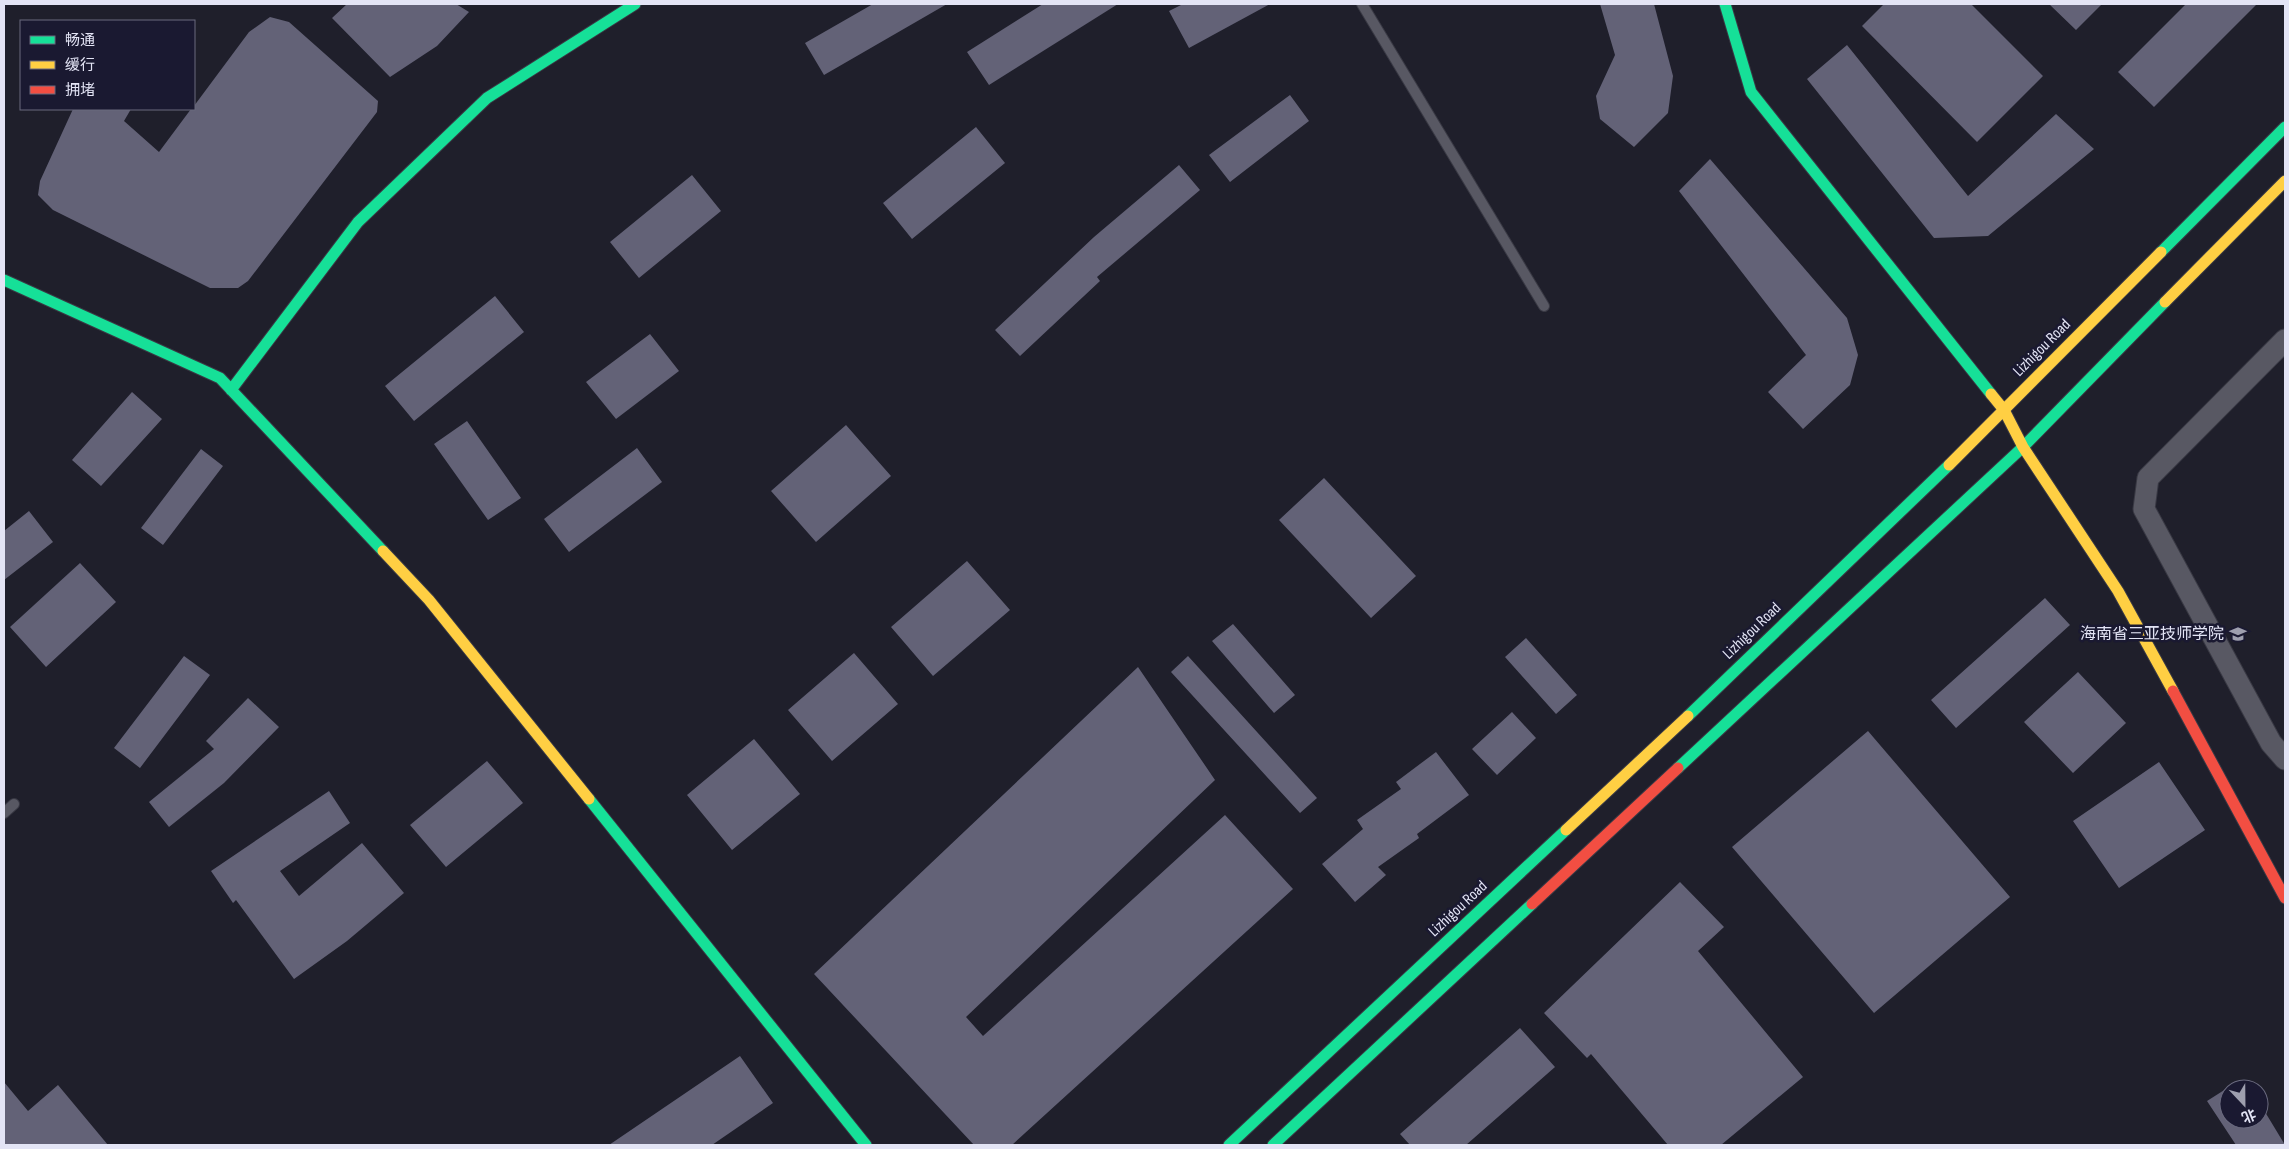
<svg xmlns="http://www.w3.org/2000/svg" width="2289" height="1149" font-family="'Sofia Sans Condensed','Noto Sans SC',sans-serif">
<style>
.building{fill:#636277}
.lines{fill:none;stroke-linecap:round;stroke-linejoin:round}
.lane-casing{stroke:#393944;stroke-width:12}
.street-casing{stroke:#393944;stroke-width:23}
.fast-casing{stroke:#393944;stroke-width:13}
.slow-casing{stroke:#393944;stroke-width:13}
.jam-casing{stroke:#393944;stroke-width:13}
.lane{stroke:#585863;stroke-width:10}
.street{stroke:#585863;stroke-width:21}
.fast{stroke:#16e098;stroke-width:11}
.slow{stroke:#ffcf43;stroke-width:11}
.jam{stroke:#f24e42;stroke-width:11}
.labels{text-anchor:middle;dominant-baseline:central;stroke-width:5;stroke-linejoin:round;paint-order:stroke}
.street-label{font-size:16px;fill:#e3e4f5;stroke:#1a1931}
.poi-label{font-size:16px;fill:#e3e4f5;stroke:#1a1931;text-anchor:end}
</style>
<rect width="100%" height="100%" fill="#1f1f2b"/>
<path class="building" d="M347,4H456L469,12L437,46L390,77L332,18Z
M873,4H947L824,75L805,43Z
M1043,4H1118L989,85L967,52Z
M1183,4H1270L1189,48L1169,11Z
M1600,4H1654L1673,76L1668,113L1634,147L1600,119L1596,96L1615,55Z
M1884,4H1971L2043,76L1977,142L1862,26Z
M2049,4H2102L2076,30Z
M2186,4H2257L2154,107L2118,72Z
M270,17L289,22L378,101L377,112L248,281L238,288H210L53,210L38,195L40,181L73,109H131L124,121L159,152L191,109H194V106L249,32Z
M1847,45L1968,196L2056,114L2094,149L1988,236L1934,238L1807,79Z
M1290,95L1309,121L1230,182L1209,155Z
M976,127L1005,163L912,239L883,203Z
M1710,159L1847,318L1858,355L1850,385L1803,429L1768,392L1806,355L1679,191Z
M1179,165L1200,190L1097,277L1100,281L1020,356L995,330L1094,237Z
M692,175L721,211L639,278L610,242Z
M495,296L524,332L414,421L385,386Z
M650,334L679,371L616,419L586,382Z
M132,392L162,419L101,486L72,460Z
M467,421L521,498L488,520L434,444Z
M846,425L891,476L816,542L771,491Z
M637,448L662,482L569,552L544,519Z
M201,449L223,466L163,545L141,528Z
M1324,478L1416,576L1371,618L1279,520Z
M29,511L53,542L4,580V531Z
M967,561L1010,610L933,676L891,627Z
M80,563L116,602L46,667L10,627Z
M2045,598L2070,625L1956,728L1931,700Z
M1233,624L1295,695L1274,713L1212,641Z
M1526,638L1577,695L1556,714L1505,657Z
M854,653L898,704L832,761L788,710Z
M184,656L210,675L140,768L114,748Z
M1188,656L1317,798L1300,813L1171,672Z
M1138,667L1215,780L966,1017L983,1036L1225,815L1293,889L1012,1145H974L814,974Z
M2078,672L2126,723L2073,773L2024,722Z
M248,698L279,727L224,783L169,827L149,802L214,749L206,741Z
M1512,712L1536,738L1497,775L1472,749Z
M1868,731L2010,897L1874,1013L1732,847Z
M754,739L800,794L732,850L687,795Z
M1436,752L1469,795L1417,834L1419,838L1378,867L1386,875L1355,902L1322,864L1363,829L1357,820L1401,789L1396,782Z
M487,761L523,803L446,867L410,825Z
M2159,762L2205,830L2119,888L2073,821Z
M329,791L350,823L280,871L299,896L362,843L404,893L347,941L294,979L236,900L233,903L211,871Z
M1680,882L1724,927L1698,951L1803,1077L1721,1145H1668L1591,1054L1587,1058L1544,1013Z
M1520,1028L1555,1067L1466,1145H1410L1400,1134Z
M740,1056L773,1103L712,1145H609Z
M4,1082L28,1111L58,1085L108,1145H4Z
M2229,1087V1119H2259V1102L2285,1145H2236L2207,1101Z"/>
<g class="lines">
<g class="lane-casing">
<path id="lane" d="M1362,4L1544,306
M4,813L14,804"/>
</g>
<g class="street-casing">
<path id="street" d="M2285,340L2148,478L2144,509L2271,743L2285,759"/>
</g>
<g class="fast-casing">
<path id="fast" d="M1725,4L1751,92L1991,394
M2161,252L2285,127
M4,280L220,378L383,551
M231,390L358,222L487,98L635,4
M1688,716L1949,465
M1678,768L2023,447L2165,302
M589,799L866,1145
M1229,1145L1566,830
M1273,1145L1532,904"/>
</g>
<g class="slow-casing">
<path id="slow" d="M2165,302L2285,181
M1991,394L2004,410L2023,447L2118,591L2173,691
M1949,465L2161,252
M383,551L429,600L589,799
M1566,830L1688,716"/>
</g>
<g class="jam-casing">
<path id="jam" d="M2173,691L2285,898
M1532,904L1678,768"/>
</g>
<use href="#lane" class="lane"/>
<use href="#street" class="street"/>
<use href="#fast" class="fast"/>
<use href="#slow" class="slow"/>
<use href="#jam" class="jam"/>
</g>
<defs>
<g id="school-bare" transform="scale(1.35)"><path d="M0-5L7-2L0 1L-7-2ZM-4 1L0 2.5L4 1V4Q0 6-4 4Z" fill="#9e9fae" stroke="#1a1931" stroke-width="2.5" paint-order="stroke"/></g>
</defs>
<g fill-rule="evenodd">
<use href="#school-bare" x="2238" y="634"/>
</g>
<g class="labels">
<g class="street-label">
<text transform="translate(2042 348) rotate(-45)">Lizhigou Road</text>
<text transform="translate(1752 631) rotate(-44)">Lizhigou Road</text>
<text transform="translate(1458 909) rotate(-43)">Lizhigou Road</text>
</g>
<g class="poi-label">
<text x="2224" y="634">海南省三亚技师学院</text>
</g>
</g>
<rect width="2289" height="1149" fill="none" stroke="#e3e4f5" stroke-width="10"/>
<rect x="20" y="20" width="175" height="90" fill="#1a1931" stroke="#6a6a7f"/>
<rect x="30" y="36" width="25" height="8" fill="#16e098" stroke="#6a6a7f"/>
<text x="65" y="45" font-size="15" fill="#e3e4f5">畅通</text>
<rect x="30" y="61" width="25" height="8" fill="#ffcf43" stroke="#6a6a7f"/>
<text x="65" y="70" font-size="15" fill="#e3e4f5">缓行</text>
<rect x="30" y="86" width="25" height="8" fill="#f24e42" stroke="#6a6a7f"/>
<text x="65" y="95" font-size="15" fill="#e3e4f5">拥堵</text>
<g transform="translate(2244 1104) rotate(158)"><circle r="24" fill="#1a1931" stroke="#6a6a7f"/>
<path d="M0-4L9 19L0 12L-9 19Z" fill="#9e9fae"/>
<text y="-8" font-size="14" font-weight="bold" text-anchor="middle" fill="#e3e4f5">北</text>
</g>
</svg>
